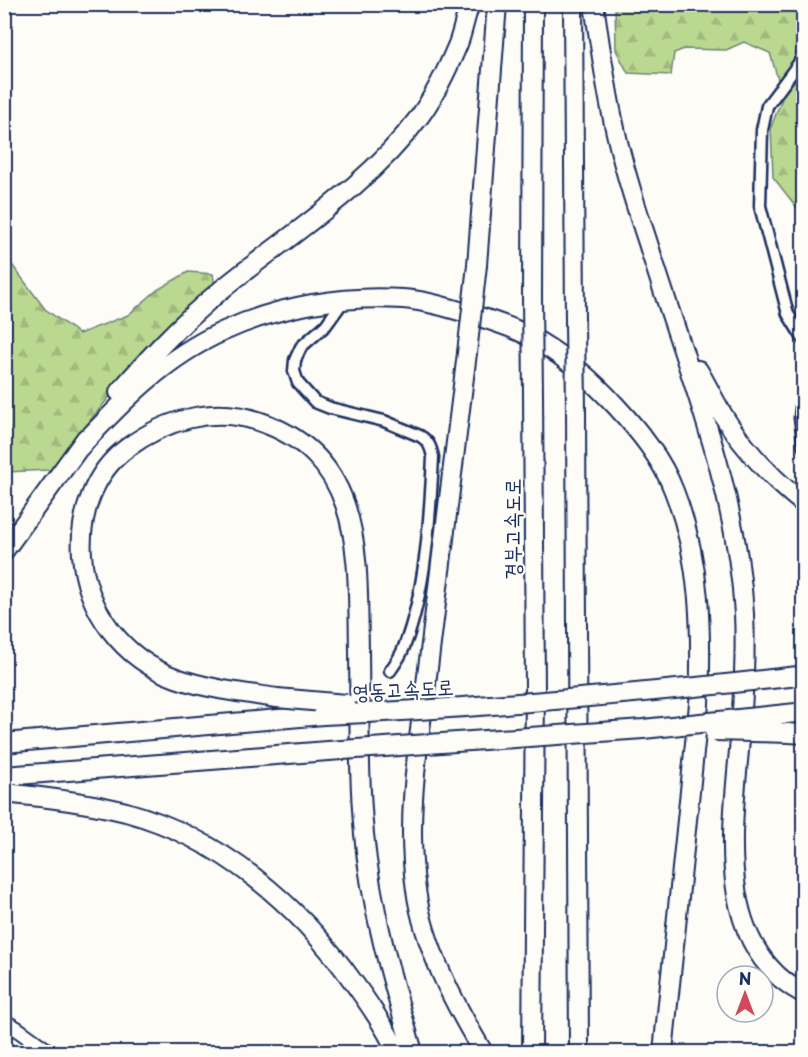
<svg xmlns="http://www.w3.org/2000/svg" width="808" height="1057" font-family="'Playpen Sans','Poor Story',sans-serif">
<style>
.forest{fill:url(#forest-firs);stroke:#6b8477;stroke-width:1.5}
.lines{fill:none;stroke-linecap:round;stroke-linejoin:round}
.minor-casing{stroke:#1b2f5e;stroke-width:15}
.tertiary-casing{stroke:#1b2f5e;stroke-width:18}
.motorway-casing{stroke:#1b2f5e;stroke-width:22}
.minor{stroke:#fdfcf7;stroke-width:10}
.tertiary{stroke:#fdfcf7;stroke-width:14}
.motorway{stroke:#fdfcf7;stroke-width:18}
.motorway-bridge-casing{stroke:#1b2f5e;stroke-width:22;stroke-linecap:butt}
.motorway-bridge{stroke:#fdfcf7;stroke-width:18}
.labels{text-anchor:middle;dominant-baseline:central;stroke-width:4.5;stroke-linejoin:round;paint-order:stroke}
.street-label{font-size:21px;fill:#1b2f5e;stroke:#fdfcf7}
</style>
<defs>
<pattern id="forest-firs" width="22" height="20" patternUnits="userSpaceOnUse" patternTransform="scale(1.5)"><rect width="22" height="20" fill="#bbd890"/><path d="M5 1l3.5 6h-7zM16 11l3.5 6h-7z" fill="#a0ba7f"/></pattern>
</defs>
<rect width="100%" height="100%" fill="#fdfcf7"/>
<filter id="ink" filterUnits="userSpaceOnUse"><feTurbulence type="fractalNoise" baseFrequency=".0167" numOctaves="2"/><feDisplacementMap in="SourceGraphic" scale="12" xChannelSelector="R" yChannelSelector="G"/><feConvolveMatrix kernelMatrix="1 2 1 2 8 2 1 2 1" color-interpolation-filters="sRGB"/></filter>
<g filter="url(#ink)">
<path class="forest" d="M615,5H803V229L798,209L773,177L771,127L783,96L770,53L744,42L726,50L684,49L674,53L671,75L628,73L616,50Z
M4,254L45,309L79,334L128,315L157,290L188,272L213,274L215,287L132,369L50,470L5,472Z"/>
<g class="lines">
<g class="minor-casing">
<path id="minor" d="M804,52L799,63L767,106L762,130L760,206L788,314L804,340
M344,300L326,325L301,347L295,360L294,371L298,383L315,402L330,408L384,421L420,436C429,441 431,448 433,457C430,517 426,591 404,647C401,656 395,664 390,671
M804,377L800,418L804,447"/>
</g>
<g class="tertiary-casing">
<path id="tertiary" d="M4,1022L17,1029L49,1052"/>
</g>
<g class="motorway-casing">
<path id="motorway" d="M573,4L575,320
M594,4C600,47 606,90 616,133C624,170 636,207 648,243C685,365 737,485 744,614C746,656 743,697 740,739C733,824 712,946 804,994
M477,265L497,4
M532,298L533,4
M467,353C455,458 440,563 428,668C419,742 405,816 416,890C424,947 454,1003 483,1052
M698,370C709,388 718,409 730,426C750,455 776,482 804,504
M119,392C158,347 193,311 240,275C303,226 372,181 420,116C435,95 448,68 458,44C463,31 465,17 470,4
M576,412L579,1052
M79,448C122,402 165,357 224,331C279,306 343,295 403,299C429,301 456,310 480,317C501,324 523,331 541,343C569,360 594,382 616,406C639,431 662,459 674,491C701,560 702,631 699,704L663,1052
M4,551L86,438
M277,698C243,693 208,689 176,678C123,659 86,610 82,555C79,515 94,472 127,448C165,420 212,406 258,421C366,457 357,559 359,651C360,712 358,773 364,834C371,909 392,980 413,1052
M789,733L804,734
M4,743L323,715
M4,776L328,751
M4,793C45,797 86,802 126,812C221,838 298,904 354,983C370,1005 386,1028 397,1052
M532,1052L535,687L533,395"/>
</g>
<use href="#minor" class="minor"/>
<use href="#tertiary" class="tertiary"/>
<use href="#motorway" class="motorway"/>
<g class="motorway-bridge-casing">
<path id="motorway-bridge" d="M532,298L533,395
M575,320L576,412
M467,353L477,265
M277,698L346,704
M323,715C482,708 640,694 798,676
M714,731L789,733
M328,751L643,729L796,713"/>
</g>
<use href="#motorway-bridge" class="motorway-bridge"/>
</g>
</g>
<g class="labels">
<g class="street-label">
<text transform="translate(511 529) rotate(-90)">경부고속도로</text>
<text transform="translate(403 688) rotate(-3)">영동고속도로</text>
</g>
</g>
<rect width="808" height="1057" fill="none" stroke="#fdfcf7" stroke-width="24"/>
<rect x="12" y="12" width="784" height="1033" fill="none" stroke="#1b2f5e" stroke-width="2" filter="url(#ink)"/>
<g transform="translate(745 994)"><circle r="28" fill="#fdfcf7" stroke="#a3aaba" stroke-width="1.5"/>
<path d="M0-4.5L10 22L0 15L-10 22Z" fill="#d1495b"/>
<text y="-9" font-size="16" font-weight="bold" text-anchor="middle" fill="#1b2f5e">N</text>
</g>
</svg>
